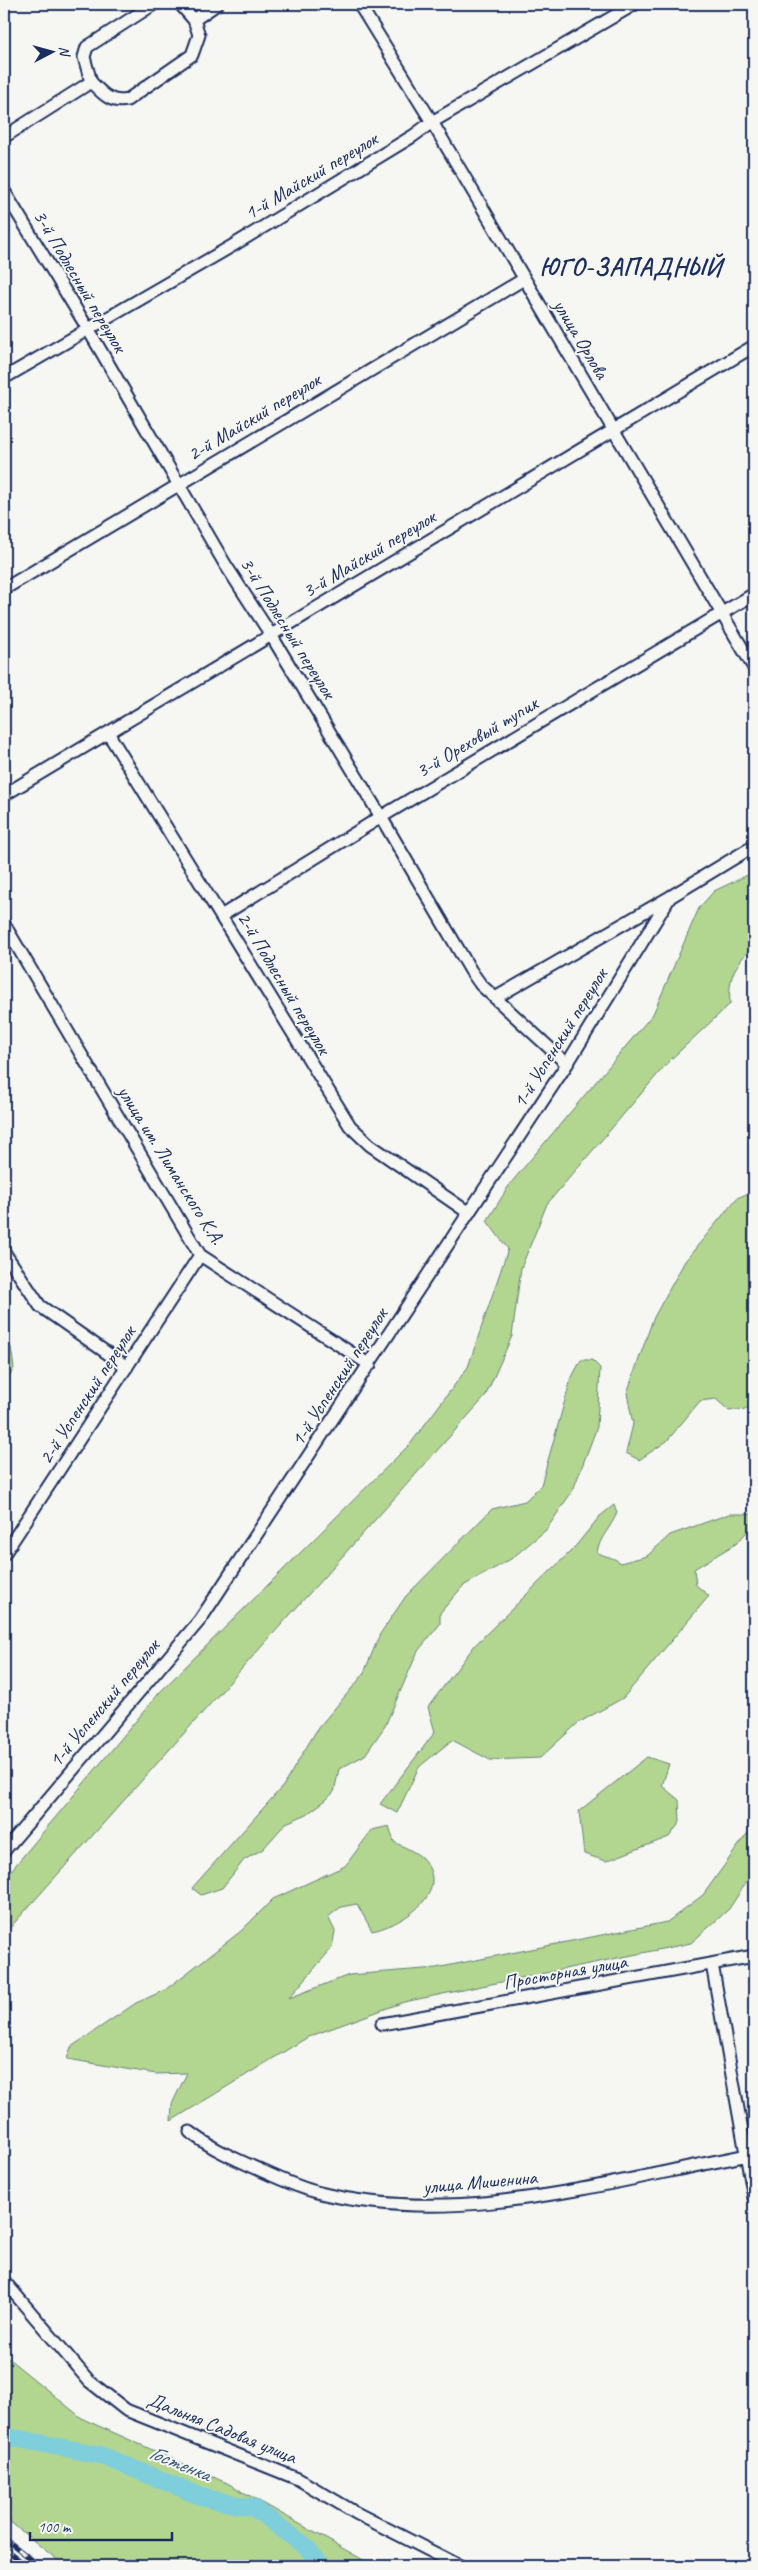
<svg xmlns="http://www.w3.org/2000/svg" width="758" height="2570" font-family="Caveat,sans-serif">
<style>
.green{fill:#b2d590;stroke:#668277}
.lines{fill:none;stroke-linecap:round;stroke-linejoin:round}
.river{stroke:#7fcedb;stroke-width:18}
.minor-casing{stroke:#1b2f5e;stroke-width:15}
.minor{stroke:#f6f6f2;stroke-width:11}
.rail-casing{stroke:#1b2f5e;stroke-width:5}
.rail{stroke:#f6f6f2;stroke-width:3;stroke-dasharray:9;stroke-linecap:butt}
.labels{text-anchor:middle;dominant-baseline:central;stroke-width:4;stroke-linejoin:round;paint-order:stroke}
.street-label{font-size:20px;fill:#1b2f5e;stroke:#f6f6f2}
.water-label{font-size:21px;font-style:italic;fill:#34577d;stroke:#f6f6f2}
.district-label{font-size:25px;font-weight:bold;letter-spacing:1px;fill:#1b2f5e;stroke:#f6f6f2}
</style>
<rect width="100%" height="100%" fill="#f6f6f2"/>
<filter id="ink" filterUnits="userSpaceOnUse"><feTurbulence type="fractalNoise" baseFrequency=".02" numOctaves="2"/><feDisplacementMap in="SourceGraphic" scale="10" xChannelSelector="R" yChannelSelector="G"/><feConvolveMatrix kernelMatrix="1 2 1 2 8 2 1 2 1" color-interpolation-filters="sRGB"/></filter>
<g filter="url(#ink)">
<path class="green" d="M754,872V944C735,967 728,974 730,1004L669,1061L547,1204L521,1268L512,1336L485,1397L8,1930L4,1929V1879L160,1692L411,1443L468,1367L508,1249L487,1221L510,1184L653,1014L699,908L714,891Z
M754,1191V1404L746,1409L729,1411L716,1399L700,1401L667,1441L639,1460L626,1453L633,1424L627,1393L653,1319L685,1261L737,1198Z
M4,1343L11,1347L14,1368L4,1386Z
M581,1360H592L600,1368L597,1427L573,1490L546,1530L511,1559L463,1586L440,1613V1624L418,1651L385,1726L365,1755L339,1769L334,1792L326,1800L307,1814L286,1823L263,1849L244,1860L222,1888L201,1895L192,1888L283,1786L318,1728L363,1675L380,1634L406,1596L492,1509L525,1501L541,1485L571,1379Z
M614,1505L617,1512C612,1527 600,1536 597,1552C604,1557 615,1557 620,1563L647,1556L670,1535L729,1514H754V1524L737,1543L694,1569L696,1585L709,1596L623,1698L578,1723L540,1758L490,1760L452,1740L419,1767L397,1813L380,1804L435,1732L428,1707L475,1645L574,1548L600,1516Z
M647,1757L669,1764L662,1786L679,1800L680,1822L669,1837L606,1861L584,1854L579,1811Z
M754,1824V1870L729,1909L691,1943L404,2002L308,2037L171,2121L172,2104L187,2073L156,2074L67,2059L71,2047L136,2003L165,1990L241,1931L273,1899L345,1866L372,1830L389,1826L394,1842C402,1846 414,1851 421,1857C455,1891 403,1925 372,1931L357,1904L341,1907L328,1917L335,1931L332,1948L289,1998L349,1975L436,1968L667,1922L703,1895Z
M4,2355L83,2419L229,2484L374,2566H65L4,2517Z"/>
<g class="lines">
<path class="river" d="M4,2436L100,2455L205,2498L254,2508L305,2546L322,2566"/>
<g class="minor-casing">
<path id="minor" d="M180,4L194,20
M359,4L432,122L754,668
M91,82L84,57L87,47L154,4
M4,137L91,82C102,93 111,104 127,100L192,55L199,35L194,20L217,4
M4,191L88,329L225,564L271,635L381,817L471,971L481,985L567,1064
M4,378L232,246L413,136L432,122L635,4
M4,589L524,279
M108,733L350,1126L370,1145L469,1213
M4,795L754,346
M221,916L381,817L754,594
M4,924L200,1255L370,1365
M495,998L670,897L754,846
M4,1252L40,1306L127,1367
M4,1554L200,1255
M4,1851L200,1620L567,1064L670,897
M712,1964L754,2198
M382,2024L754,1956
M190,2132C212,2149 235,2159 260,2170C280,2179 299,2188 320,2193C464,2228 612,2180 754,2154
M4,2281L89,2381L126,2410L298,2479L356,2513L460,2566"/>
</g>
<use href="#minor" class="minor"/>
<g class="rail-casing">
<path id="rail" d="M4,2538L40,2566
M4,2548L27,2566"/>
</g>
<use href="#rail" class="rail"/>
</g>
</g>
<g class="labels">
<g class="street-label">
<text transform="translate(311 176) rotate(-31)">1-й Майский переулок</text>
<text transform="translate(80 281) rotate(59)">3-й Подлесный переулок</text>
<text transform="translate(581 339) rotate(59)">улица Орлова</text>
<text transform="translate(254 417) rotate(-31)">2-й Майский переулок</text>
<text transform="translate(369 554) rotate(-31)">3-й Майский переулок</text>
<text transform="translate(288 628) rotate(58)">3-й Подлесный переулок</text>
<text transform="translate(477 737) rotate(-31)">3-й Ореховый тупик</text>
<text transform="translate(284 983) rotate(59)">2-й Подлесный переулок</text>
<text transform="translate(560 1038) rotate(-58)">1-й Успенский переулок</text>
<text transform="translate(171 1165) rotate(58)">улица им. Лиманского К.А.</text>
<text transform="translate(339 1377) rotate(-57)">1-й Успенский переулок</text>
<text transform="translate(87 1395) rotate(-57)">2-й Успенский переулок</text>
<text transform="translate(104 1703) rotate(-50)">1-й Успенский переулок</text>
<text transform="translate(565 1972) rotate(-10)">Просторная улица</text>
<text transform="translate(480 2182) rotate(-5)">улица Мишенина</text>
<text transform="translate(222 2428) rotate(22)">Дальняя Садовая улица</text>
</g>
<g class="water-label">
<text transform="translate(180 2463) rotate(22)">Гостенка</text>
</g>
<g class="district-label">
<text x="631" y="267">ЮГО-ЗАПАДНЫЙ</text>
</g>
</g>
<rect width="758" height="2570" fill="none" stroke="#f6f6f2" stroke-width="20"/>
<rect x="10" y="10" width="738" height="2550" fill="none" stroke="#1b2f5e" stroke-width="2" filter="url(#ink)"/>
<g transform="translate(52 52) rotate(84)" stroke="#f6f6f2" stroke-width="4" paint-order="stroke">
<path d="M0-4L9 19L0 12L-9 19Z" fill="#1b2f5e"/>
<text y="-8" font-size="14" font-weight="bold" text-anchor="middle" fill="#1b2f5e">N</text>
</g>
<path d="M30 2532v8h142v-8" fill="none" stroke="#1b2f5e" stroke-width="2.5"/>
<text x="38" y="2532" font-size="15" fill="#1b2f5e" stroke="#f6f6f2" stroke-width="4" paint-order="stroke">100 m</text>
</svg>
